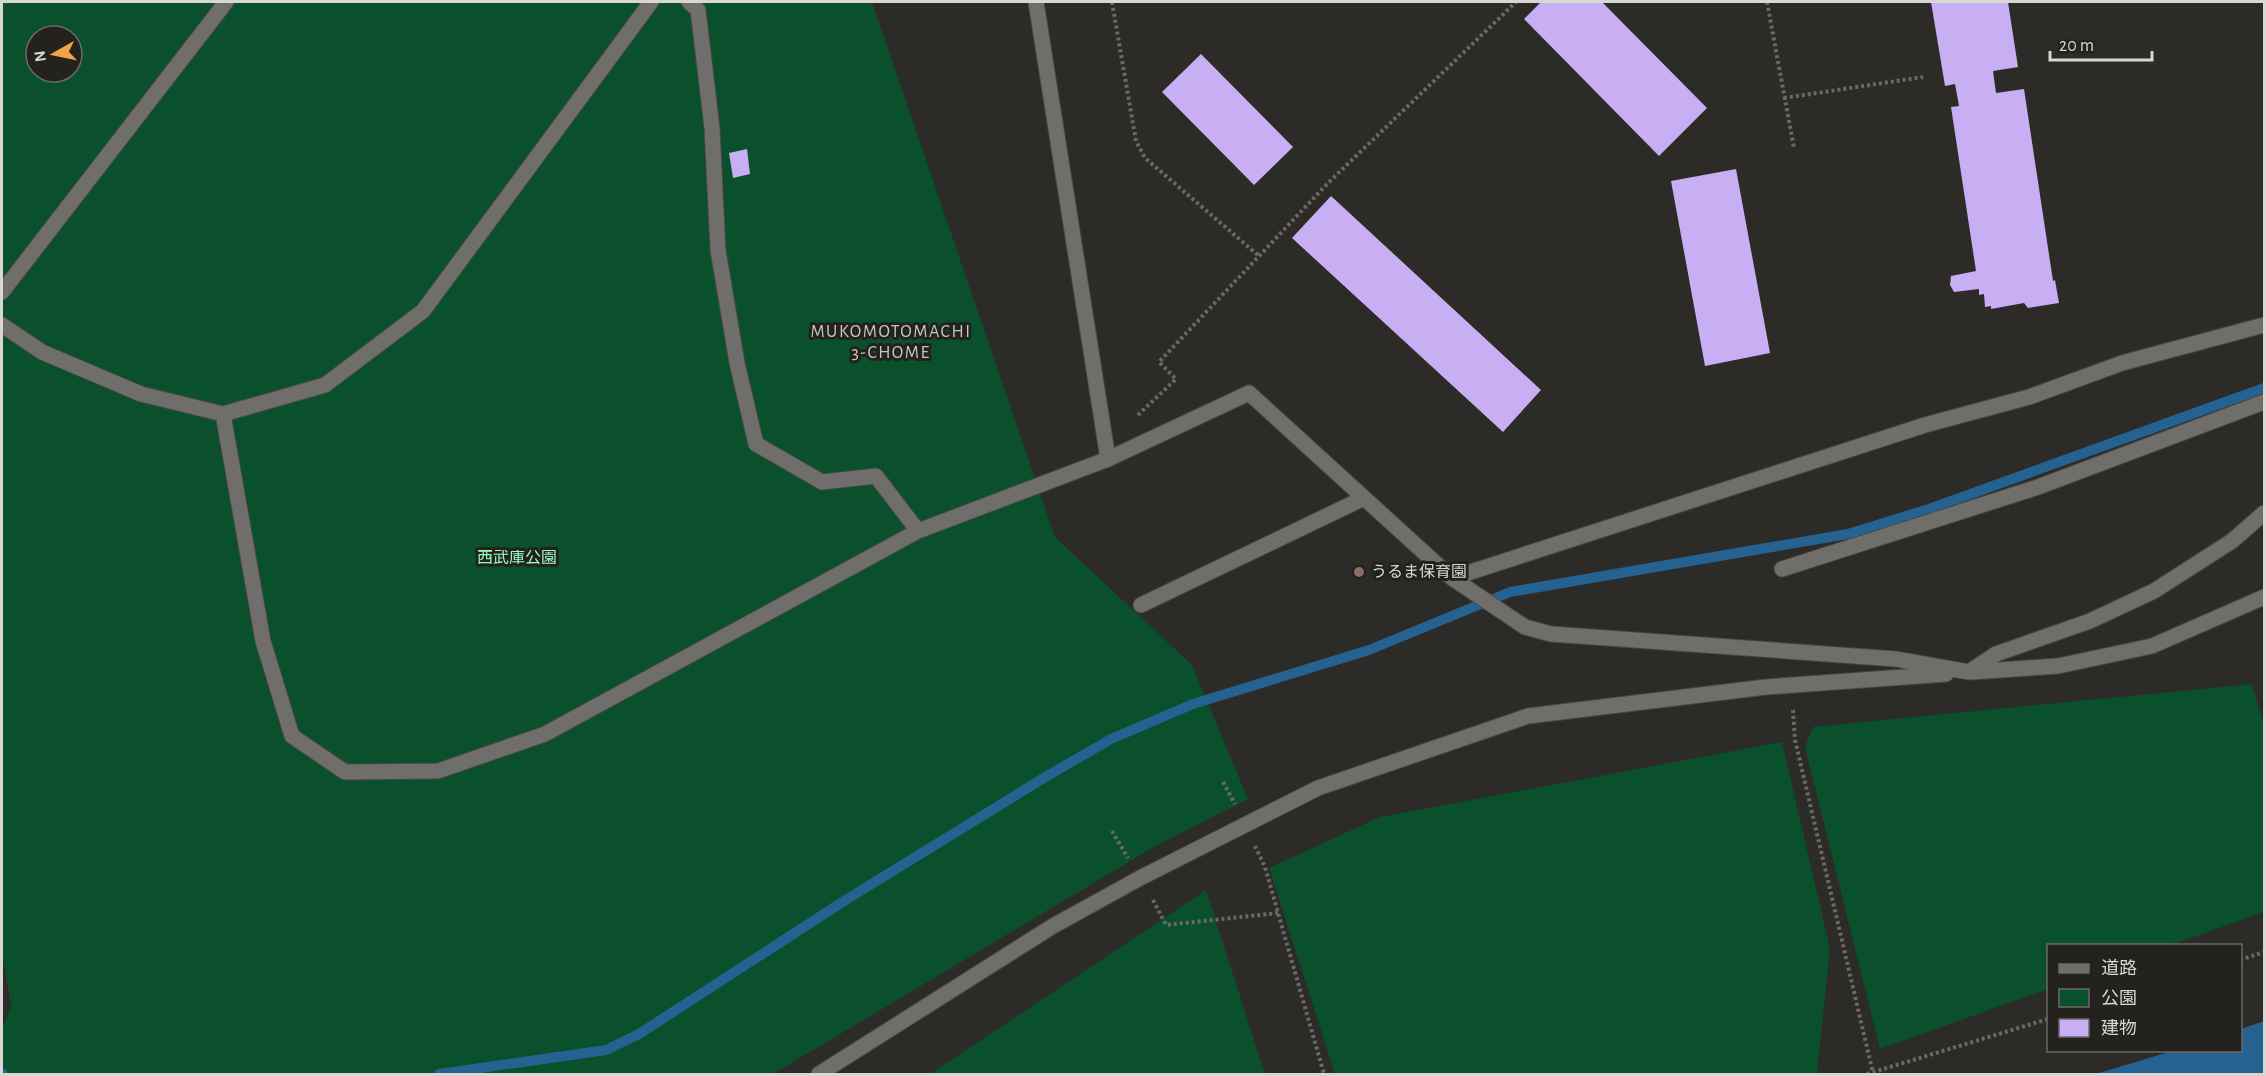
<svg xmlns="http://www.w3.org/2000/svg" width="2266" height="1076" font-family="'Alegreya Sans','Noto Sans JP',sans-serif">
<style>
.green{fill:#0a502c;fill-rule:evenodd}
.water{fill:#246391}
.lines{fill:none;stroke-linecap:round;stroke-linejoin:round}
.stream{stroke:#246391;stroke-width:10}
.building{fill:#c8aef2}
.service-casing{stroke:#484743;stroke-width:17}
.minor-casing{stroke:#484743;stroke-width:17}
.path{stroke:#6b6966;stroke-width:4;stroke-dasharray:3 3;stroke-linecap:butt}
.service{stroke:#706e6a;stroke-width:15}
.minor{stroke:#706e6a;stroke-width:15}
.education-dot{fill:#8d6e63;stroke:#23221e;stroke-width:2}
.labels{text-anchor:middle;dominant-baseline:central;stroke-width:6;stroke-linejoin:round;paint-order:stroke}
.park-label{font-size:16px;fill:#9afbbb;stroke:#23221e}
.poi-label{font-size:16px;fill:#d8d7d4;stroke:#23221e;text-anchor:start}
.neighbourhood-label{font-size:18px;letter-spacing:1.5px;fill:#c8c6c1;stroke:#23221e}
</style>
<rect width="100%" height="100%" fill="#2d2b27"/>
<path class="green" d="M2,2H872L1055,537L1192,665L1248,799L1159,844L773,1074H2V1030L11,1005L2,953ZM36,36H72V72H36Z
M2252,684L2264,725V912L2171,945L2048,946V989L1880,1049L1805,747L1813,727Z
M1782,742L1830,949L1817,1074H1335L1269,868L1380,817Z
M1206,890L1265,1074H930Z"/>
<path class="water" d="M2264,1021V1074H2096L2172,1051L2240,1050L2241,1029Z"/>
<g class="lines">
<path class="stream" d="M2,1074H3
M439,1074L606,1050L639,1034L844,901L1042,779L1111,739L1193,704L1369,650L1510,592L1848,534L1929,509L2264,388"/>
</g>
<path class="building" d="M1541,2H1602L1707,108L1659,156L1524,19Z
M1931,2H2008L2018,67L1993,71L1996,93L2024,89L2053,281L2055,280L2059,303L2028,308L2024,303L1991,309V306L1985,307L1984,294L1979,295V289L1954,292L1950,285L1951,276L1976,271L1951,107L1959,106L1955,84L1945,86Z
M1201,54L1293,147L1254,185L1162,92Z
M747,149L750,174L733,178L729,153Z
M1736,169L1770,353L1705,366L1671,181Z
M1331,196L1541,390L1503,432L1292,238Z"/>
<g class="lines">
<g class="service-casing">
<path id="service" d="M689,2L698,10L712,128L718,250L737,363L756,444L822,482L876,476L918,531
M2,292L226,2
M2,325L42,352L141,394L223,414L325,385L423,311L651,2
M223,414L263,641L292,736L345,772L438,771L545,734L918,531L1108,459
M1782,569L2038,487L2264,402
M1141,605L1364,498"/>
</g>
<g class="minor-casing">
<path id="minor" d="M1036,2L1108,459L1249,393L1452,578L1525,627L1551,634L1896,659L1969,672L1996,654L2090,621L2154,591L2232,541L2264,513
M1452,578L1925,425L2029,397L2122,363L2264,325
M1970,672L2058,666L2152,646L2264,597
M819,1074L1053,926L1140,878L1318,788L1528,716L1766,687L1946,674"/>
</g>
<path class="path" d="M1112,2L1136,141L1145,158L1259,256
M1767,2L1794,148
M1784,98L1923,77
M1138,415L1176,379L1159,362L1328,183L1516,2
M1793,710L1795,740L1873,1073
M1223,782L1235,804
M1112,831L1128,858
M1255,846L1265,867L1324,1074
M1153,900L1166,925L1278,913
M2240,960L2264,952
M1867,1074L2048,1019"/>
<use href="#service" class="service"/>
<use href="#minor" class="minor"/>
</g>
<circle class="education-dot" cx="1359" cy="572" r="6"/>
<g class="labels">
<g class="park-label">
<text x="517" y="558">西武庫公園</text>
</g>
<g class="poi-label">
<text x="1371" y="572">うるま保育園</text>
</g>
<g class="neighbourhood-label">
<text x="891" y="332">MUKOMOTOMACHI<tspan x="891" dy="21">3-CHOME</tspan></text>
</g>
</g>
<rect width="2266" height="1076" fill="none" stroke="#d8d7d4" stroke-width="6"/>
<rect x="2047" y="944" width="195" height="108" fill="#23221e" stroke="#6b6a67" stroke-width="1.5"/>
<rect x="2059" y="964" width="30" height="9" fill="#706e6a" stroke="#6b6a67" stroke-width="1.5"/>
<text x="2101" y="974" font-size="18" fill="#d8d7d4">道路</text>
<rect x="2059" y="989" width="30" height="18" fill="#0a502c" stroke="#6b6a67" stroke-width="1.5"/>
<text x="2101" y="1004" font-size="18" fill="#d8d7d4">公園</text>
<rect x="2059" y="1019" width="30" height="18" fill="#c8aef2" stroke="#6b6a67" stroke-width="1.5"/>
<text x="2101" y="1034" font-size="18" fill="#d8d7d4">建物</text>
<g transform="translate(54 54) rotate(261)"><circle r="28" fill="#23221e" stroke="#6b6a67" stroke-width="1.5"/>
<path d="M0-4.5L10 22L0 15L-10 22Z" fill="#f4a344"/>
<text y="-9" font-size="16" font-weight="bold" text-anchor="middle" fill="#d8d7d4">N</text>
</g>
<path d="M2050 51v9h102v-9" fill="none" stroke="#d8d7d4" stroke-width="3"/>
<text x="2059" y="51" font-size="18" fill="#d8d7d4" stroke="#23221e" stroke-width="4.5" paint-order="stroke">20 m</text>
</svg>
